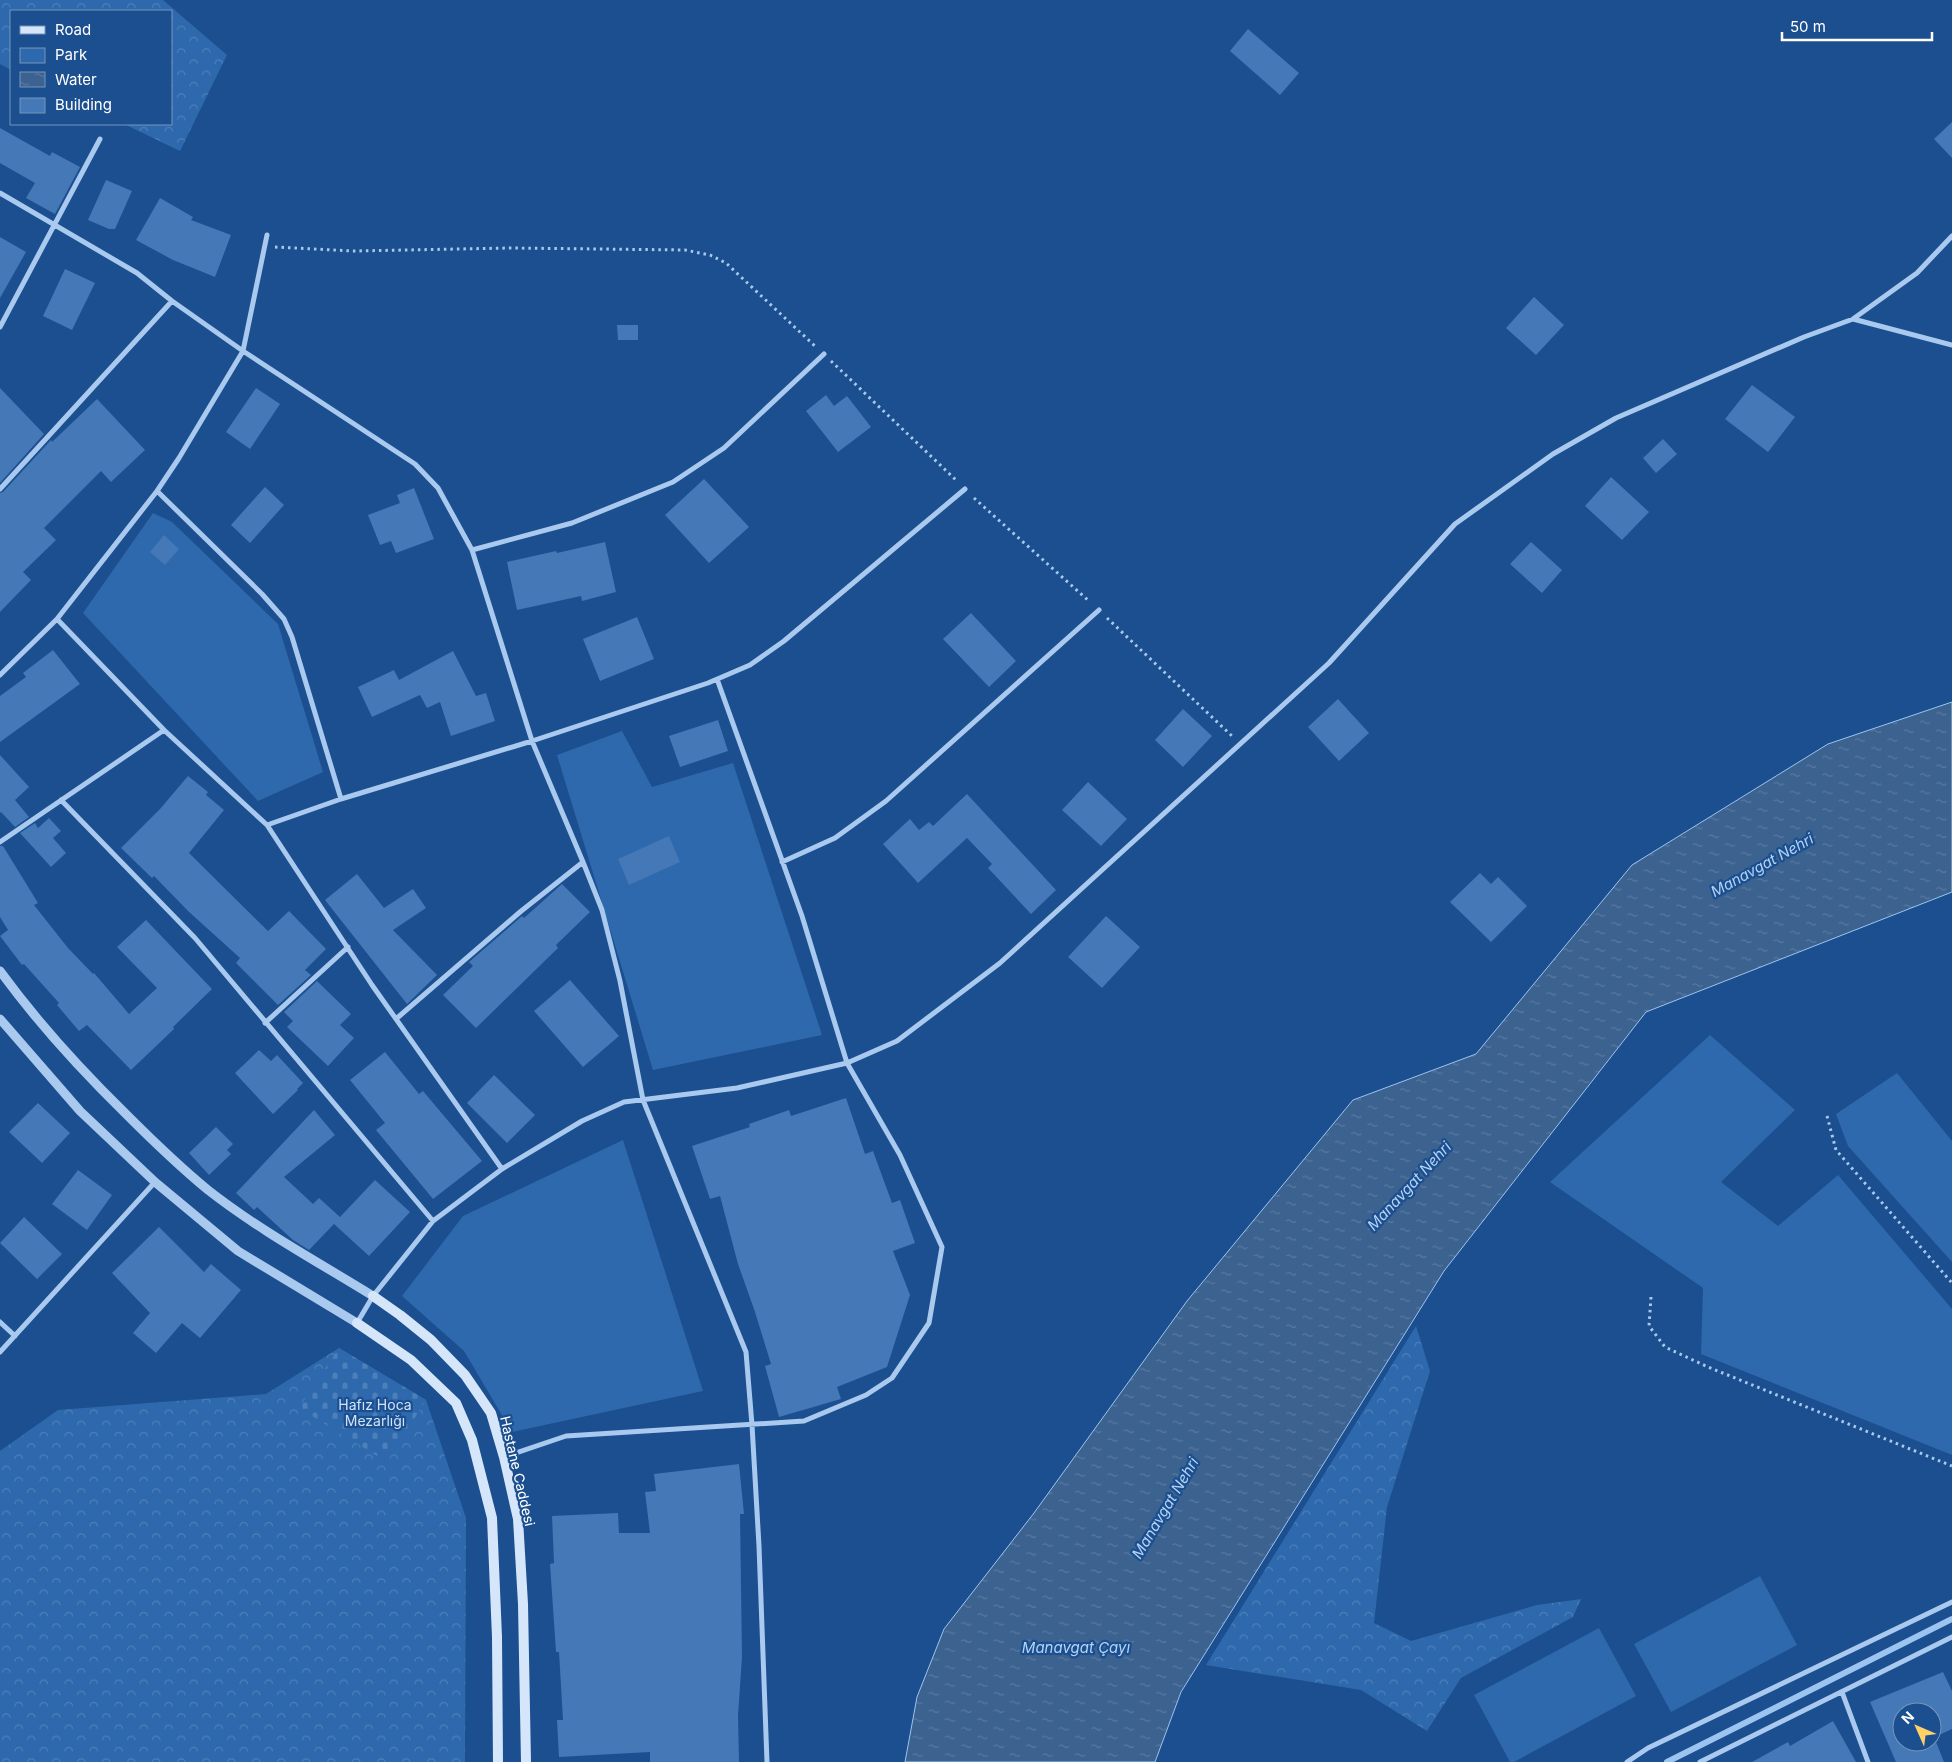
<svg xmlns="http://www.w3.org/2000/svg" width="1952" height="1762" font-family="Inter,sans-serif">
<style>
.green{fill:#2e69ad}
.forest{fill:url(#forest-crowns)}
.cemetery{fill:url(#cemetery-stones)}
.water{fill:url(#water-ripples);stroke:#9cc4f0}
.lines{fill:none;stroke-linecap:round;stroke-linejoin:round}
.stream{stroke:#9cc4f0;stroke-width:6}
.building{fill:#4478b7}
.path{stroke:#a9c9ee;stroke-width:3;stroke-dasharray:2.5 4;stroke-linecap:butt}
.minor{stroke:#a9c9ee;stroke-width:5}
.tertiary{stroke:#a9c9ee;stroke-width:9}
.secondary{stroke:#d6e6fa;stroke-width:10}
.labels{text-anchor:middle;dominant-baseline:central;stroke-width:4.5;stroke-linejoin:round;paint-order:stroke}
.park-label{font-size:14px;fill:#cfe3fa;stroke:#1b4f8f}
.street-label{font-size:14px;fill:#fff;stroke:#1b4f8f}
.water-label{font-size:15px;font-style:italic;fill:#b5d3f5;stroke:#1b4f8f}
</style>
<defs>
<pattern id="forest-crowns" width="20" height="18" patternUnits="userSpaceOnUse" patternTransform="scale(1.25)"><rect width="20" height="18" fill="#2e69ad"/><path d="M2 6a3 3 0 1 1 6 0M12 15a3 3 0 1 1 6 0" fill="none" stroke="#4d80b9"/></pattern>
<pattern id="cemetery-stones" width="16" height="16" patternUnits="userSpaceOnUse" patternTransform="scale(1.25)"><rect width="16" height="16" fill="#2e69ad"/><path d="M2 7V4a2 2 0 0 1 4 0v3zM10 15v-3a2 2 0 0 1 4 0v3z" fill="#4d80b9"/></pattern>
<pattern id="water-ripples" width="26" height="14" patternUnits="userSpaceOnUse" patternTransform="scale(1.25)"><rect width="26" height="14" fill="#3c6290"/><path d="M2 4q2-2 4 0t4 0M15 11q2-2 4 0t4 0" fill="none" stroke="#597aa1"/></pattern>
</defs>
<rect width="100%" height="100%" fill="#1b4f8f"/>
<path class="green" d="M153,513L172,522L278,624L323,772L258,801L83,613Z
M622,731L652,787L733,763L822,1035L653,1070L557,755Z
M1710,1035L1795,1110L1721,1182L1778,1226L1838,1175L1952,1309V1455L1701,1354L1703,1288L1550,1182Z
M1897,1073L1952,1141V1262L1848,1146L1836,1114Z
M623,1140L703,1391L512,1432L464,1351L402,1296L463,1216Z
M1760,1576L1797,1645L1671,1712L1634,1644Z
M1599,1628L1636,1696L1514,1762H1510L1474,1695Z"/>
<path class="forest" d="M0,0H163L227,55L180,151L124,124H171V11H11V70L0,64Z
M1416,1326L1430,1371L1387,1507L1374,1623L1411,1641L1537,1605L1581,1599L1573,1617L1461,1678L1427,1731L1361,1690L1206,1665Z
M339,1348L426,1400L466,1518L465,1762H0V1451L58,1410L266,1394Z"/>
<path class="cemetery" d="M339,1348L426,1400L387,1462L299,1408Z"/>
<path class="water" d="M1952,702V892L1646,1012L1444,1271L1181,1692L1155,1762H905L917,1697L944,1629L1034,1513L1187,1301L1353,1100L1476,1054L1632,865L1828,744Z"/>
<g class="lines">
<path class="stream" d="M1667,1762L1952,1619"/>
</g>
<path class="building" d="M1248,29L1299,73L1280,95L1230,51Z
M1952,122V158L1934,139Z
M0,128L50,156L52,152L80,167L55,214L26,198L35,183L0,163Z
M106,180L132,191L115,229H109L88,220Z
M160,198L193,217L191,220L231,235L215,277L173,260L136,240Z
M0,237L26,252L0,298Z
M65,269L95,283L72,330L43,316Z
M1534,297L1564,325L1536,355L1506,328Z
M617,325H638V340H618Z
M1752,385L1795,417L1768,452L1725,419Z
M0,388L44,434L0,483Z
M256,388L280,404L250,449L226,432Z
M826,395L834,406L847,396L871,427L838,452L806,411Z
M97,399L145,450L111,482L101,471L44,528L56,540L23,572L31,580L0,612V493L3,492L51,440L52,442Z
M1663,439L1677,454L1656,473L1643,458Z
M1611,477L1649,512L1622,540L1585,506Z
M704,479L749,527L709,563L665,515Z
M265,487L284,505L250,543L231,525Z
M414,488L434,539L396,553L391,541L380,545L368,515L400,503L397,495Z
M164,535L179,549L165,565L150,552Z
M605,542L616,592L582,601L581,596L517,610L507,562L556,551L557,553Z
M1531,542L1562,570L1542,593L1510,564Z
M971,613L1016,661L989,687L943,639Z
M637,617L654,659L600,681L583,639Z
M53,650L80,684L0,742V696L26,677L23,673Z
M453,651L476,696L486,693L495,721L451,736L440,702L427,708L420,695L372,717L358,687L394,670L399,680Z
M1338,699L1369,733L1339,761L1308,727Z
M1183,709L1212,736L1183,767L1155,740Z
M718,720L728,751L680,767L669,736Z
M0,755L29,787L15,800L29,817L15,827L1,812L0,813Z
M188,776L208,792L206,795L224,810L189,853L268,931L289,911L326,949L305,970L311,975L278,1005L236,963L240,958L188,911L154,876L152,878L121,848L160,809Z
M1088,782L1127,819L1101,846L1062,810Z
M967,794L1056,890L1031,914L988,868L992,864L967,838L918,883L883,844L910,819L919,830L929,822L933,826Z
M49,818L61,831L53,838L66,853L51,867L20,833L35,823L38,828Z
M669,836L680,862L629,885L618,859Z
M0,846H3L38,903L34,905L68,948L93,974L94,973L129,1014L157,988L117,947L146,920L212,989L173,1027L174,1029L131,1070L87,1025L79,1031L57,1005L59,1003L24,964L22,965L0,936L8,930L0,917Z
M1480,873L1491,884L1498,877L1527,906L1491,942L1450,902Z
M357,874L384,908L413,889L426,908L393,930L437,975L407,1004L325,900Z
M562,884L590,912L556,945L558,948L476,1028L443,995L473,966L469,962L522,916L524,918Z
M1106,916L1140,947L1102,988L1068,957Z
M570,980L619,1036L583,1067L534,1011Z
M317,981L351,1014L340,1025L354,1038L328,1066L287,1027L293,1021L284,1012Z
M259,1050L271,1061L277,1055L303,1083L297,1089L298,1090L273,1114L235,1073Z
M385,1052L419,1094L423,1091L482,1161L433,1199L376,1130L385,1123L350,1080Z
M494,1075L535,1115L507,1143L467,1103Z
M846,1098L865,1154L873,1151L892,1203L900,1200L915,1243L893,1251L910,1295L887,1367L837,1387L841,1399L779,1417L765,1366L771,1364L755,1312L738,1264L720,1196L710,1199L692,1146L750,1127L749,1124L789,1110L791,1116Z
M38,1103L70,1133L42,1163L9,1132Z
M314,1110L335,1135L284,1177L313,1204L319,1198L340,1217L375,1180L410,1212L369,1256L334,1224L309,1250L293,1240L257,1207L254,1210L236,1193Z
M216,1127L233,1144L227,1150L231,1154L209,1175L189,1153Z
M78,1170L112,1195L87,1230L52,1204Z
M24,1217L62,1254L37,1279L0,1243Z
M159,1227L204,1272L211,1264L241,1290L200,1338L182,1323L156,1353L133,1333L150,1313L112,1273Z
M739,1464L744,1514H740L742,1657L738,1716L739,1762H650V1752L559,1757L557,1720H563L559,1652H556L550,1564L554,1563L552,1516L618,1513L619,1533H650L645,1492L656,1491L654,1474Z
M1943,1672L1952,1691V1729L1937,1736L1932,1724V1712H1902V1742H1936L1944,1762H1896L1870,1702Z
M1833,1721L1856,1762H1752L1788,1742L1790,1746Z"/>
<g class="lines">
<path class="path" d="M275,247L353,251L511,248L685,250L710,255L726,263L816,347
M831,361L957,481
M974,498L1090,602
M1107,618L1232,736
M1827,1116L1836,1150L1952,1283
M1651,1297L1649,1326L1665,1347L1708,1367L1952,1466"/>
<path class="minor" d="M0,193L137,273L172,301L243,351L415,464L438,488L472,550L532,741L583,862
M1853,319L1952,345
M0,327L100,139
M0,489L172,301
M157,491L262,594L284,619L292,637L341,799
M472,550L572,523L673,482L724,448L824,354
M57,619L157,491L179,458L243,351L267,235
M0,675L57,619L164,730L267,825L372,985L502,1169
M61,800L195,938L433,1221
M267,825L341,799L532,741L708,683L750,665L784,641L965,489
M0,842L164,730
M782,862L835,838L886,801L1099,610
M396,1019L520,912L583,862L602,910L620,981L643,1100L746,1352L752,1425L759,1546L767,1762
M265,1023L348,947
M0,1322L15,1336
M357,1323L373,1296L433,1221L502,1169L582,1121L624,1102L737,1088L847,1063L897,1041L1000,963L1329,663L1455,524L1553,454L1616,418L1804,337L1853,319L1917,273L1952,236
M0,1352L155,1182
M504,1457L566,1436L804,1421L866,1395L892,1378L929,1323L942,1247L900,1155L847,1063L802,916L717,679
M1842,1692L1868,1762
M1627,1762L1648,1748L1952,1602
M1700,1762L1952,1637"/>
<path class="tertiary" d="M0,971C38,1023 81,1070 127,1115C153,1141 180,1167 208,1190C259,1230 318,1262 373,1296
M0,1019L80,1111L155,1182L238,1251L357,1323"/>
<path class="secondary" d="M373,1296L400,1315L431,1340L465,1375L491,1413L504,1457L518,1519L523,1604L526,1762
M357,1323L411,1360L456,1403L472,1440L492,1518L497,1637L498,1762"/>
</g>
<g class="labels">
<g class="park-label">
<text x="375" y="1404">Hafız Hoca<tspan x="375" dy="16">Mezarlığı</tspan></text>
</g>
<g class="street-label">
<text transform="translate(518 1471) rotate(77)">Hastane Caddesi</text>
</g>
<g class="water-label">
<text transform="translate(1762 865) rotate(-29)">Manavgat Nehri</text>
<text transform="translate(1409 1186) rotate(-47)">Manavgat Nehri</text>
<text transform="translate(1165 1508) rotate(-59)">Manavgat Nehri</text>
<text x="1076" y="1647">Manavgat Çayı</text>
</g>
</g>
<rect x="10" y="10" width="162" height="115" fill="#1b4f8f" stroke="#7695bc"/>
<rect x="20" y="26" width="25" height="8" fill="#d6e6fa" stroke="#7695bc"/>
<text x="55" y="35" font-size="15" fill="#ffffff">Road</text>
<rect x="20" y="48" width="25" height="15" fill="#2e69ad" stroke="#7695bc"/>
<text x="55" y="60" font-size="15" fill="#ffffff">Park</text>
<rect x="20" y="72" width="25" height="15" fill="url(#water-ripples)" stroke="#7695bc"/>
<text x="55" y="85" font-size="15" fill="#ffffff">Water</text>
<rect x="20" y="98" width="25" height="15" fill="#4478b7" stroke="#7695bc"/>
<text x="55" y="110" font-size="15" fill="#ffffff">Building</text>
<g transform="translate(1917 1727) rotate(315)"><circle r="24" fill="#1b4f8f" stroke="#7695bc"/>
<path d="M0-4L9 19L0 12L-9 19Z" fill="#ffd166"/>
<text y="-8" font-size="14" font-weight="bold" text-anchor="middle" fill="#ffffff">N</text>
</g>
<path d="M1782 32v8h150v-8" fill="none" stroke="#ffffff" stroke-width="2.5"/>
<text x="1790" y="32" font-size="15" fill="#ffffff" stroke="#1b4f8f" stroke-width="4" paint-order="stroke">50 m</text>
</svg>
